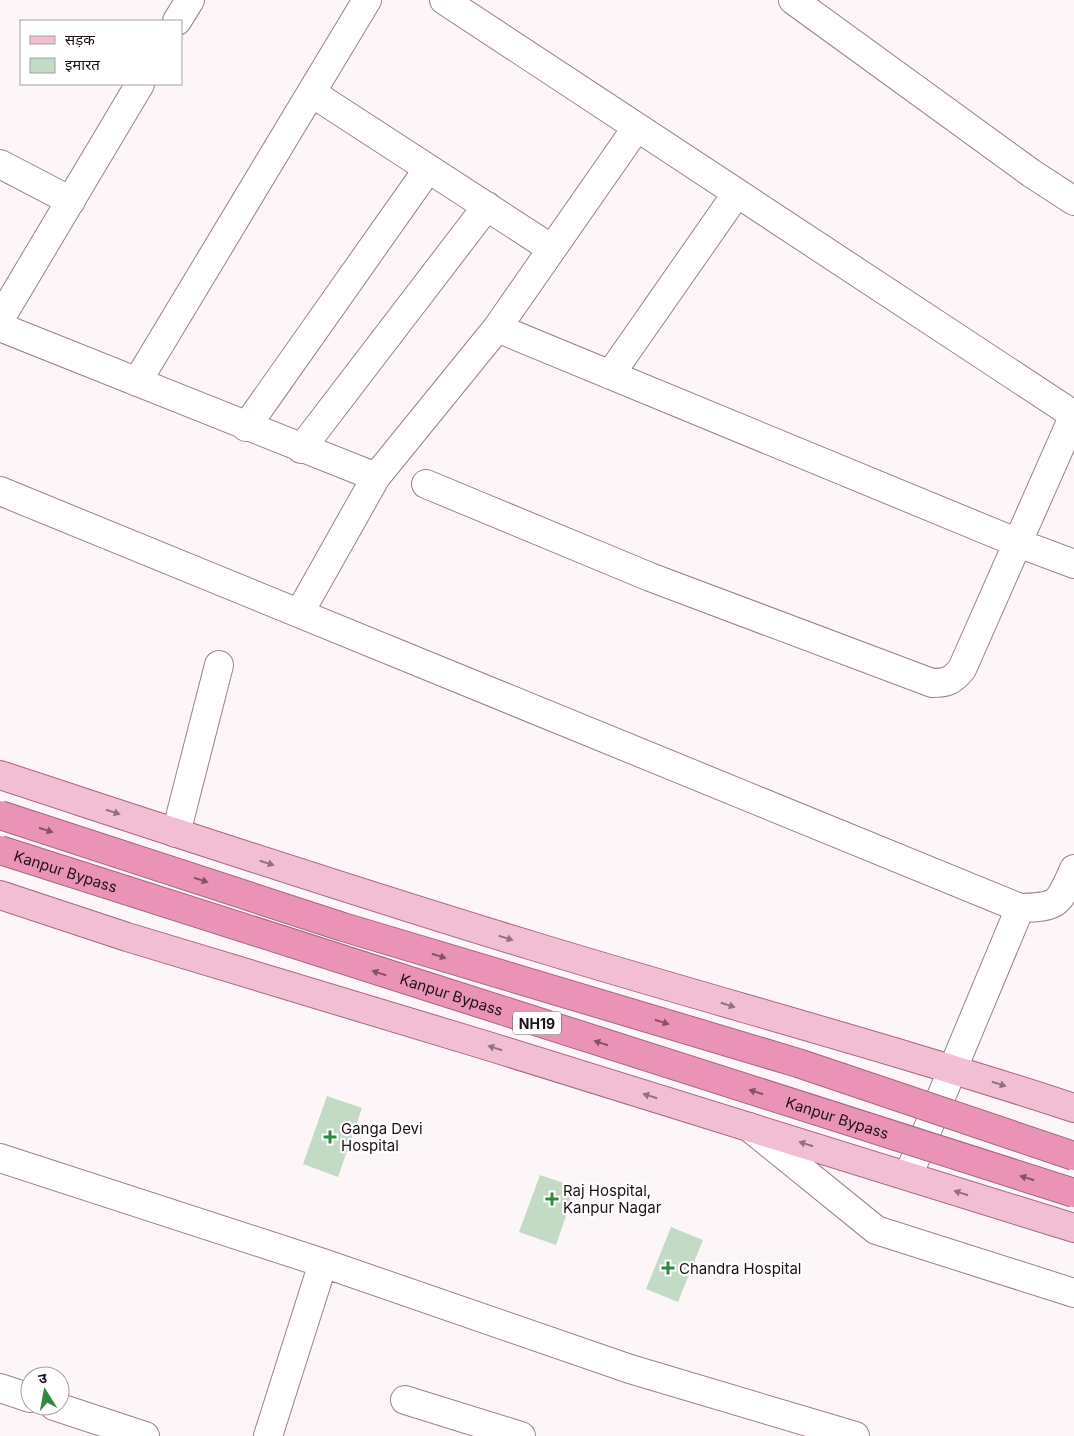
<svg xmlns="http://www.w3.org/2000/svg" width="1074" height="1436" font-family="Inter,'Noto Sans Devanagari',sans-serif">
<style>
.building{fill:#c3dbc4}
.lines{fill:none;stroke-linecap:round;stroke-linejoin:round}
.minor-casing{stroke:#9d7f8b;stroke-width:30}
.major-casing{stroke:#a2667f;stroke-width:30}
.minor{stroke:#fff;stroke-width:28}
.major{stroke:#f2bed4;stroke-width:28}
.highway-bridge-casing{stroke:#a2667f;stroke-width:30;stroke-linecap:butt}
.highway-bridge{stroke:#ea93b7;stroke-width:28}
.oneway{fill:#92707e}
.oneway2{fill:#835266}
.poi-dot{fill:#2c8b3e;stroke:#fff;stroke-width:2}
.labels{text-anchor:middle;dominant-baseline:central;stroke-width:4.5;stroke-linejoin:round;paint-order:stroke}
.shield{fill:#fff;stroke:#60585c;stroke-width:1}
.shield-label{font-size:14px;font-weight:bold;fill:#1c1116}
.street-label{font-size:15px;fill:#1c1116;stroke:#fff}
.poi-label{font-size:15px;fill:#1c1116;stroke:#fff;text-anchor:start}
</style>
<rect width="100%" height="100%" fill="#fdf6f9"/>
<path class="building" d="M327,1096L362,1108L338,1177L303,1164Z
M540,1175L576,1187L556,1245L519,1232Z
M671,1227L703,1240L678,1302L646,1289Z"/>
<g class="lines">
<g class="minor-casing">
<path id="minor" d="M444,0L1074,415
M793,0L1031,173L1074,201
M177,21L190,0
M312,93L552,249
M0,164L71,201
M0,319L140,84
M0,327L376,477
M497,328L1018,543L1074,564
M610,375L737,193
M137,382L367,0
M246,427L428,169
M301,449L487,206
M426,484L650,577L932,683C947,683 952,681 962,669L1074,415
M0,491L1020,908C1060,907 1058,904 1074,869
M300,612L376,477L497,328L637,127
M176,833L219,665
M749,1127L876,1230L1074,1293
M0,1158L323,1263L630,1369L855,1436
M908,1176L1020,908
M0,1388L30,1398
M405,1400L521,1436
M54,1406L145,1436
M268,1436L323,1263"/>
</g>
<g class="major-casing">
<path id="major" d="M0,775C177,833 354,892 533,946C713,1001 895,1049 1074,1108
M0,895L127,937L488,1046L1074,1228"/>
</g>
<use href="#minor" class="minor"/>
<use href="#major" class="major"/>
<g class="highway-bridge-casing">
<g id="highway-bridge">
<path d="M0,815L343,927L798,1063L1074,1156"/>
<path id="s1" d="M0,850L1074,1193"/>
</g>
</g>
<use href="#highway-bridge" class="highway-bridge"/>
</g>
<defs><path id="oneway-solid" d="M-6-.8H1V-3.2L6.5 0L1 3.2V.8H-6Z" transform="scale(1.25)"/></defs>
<g class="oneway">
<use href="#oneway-solid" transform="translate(113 812) rotate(18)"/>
<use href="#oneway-solid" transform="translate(267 863) rotate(17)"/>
<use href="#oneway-solid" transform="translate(506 938) rotate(17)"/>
<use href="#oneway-solid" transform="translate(728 1005) rotate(17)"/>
<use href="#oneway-solid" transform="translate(495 1048) rotate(-163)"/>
<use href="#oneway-solid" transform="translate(999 1084) rotate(18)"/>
<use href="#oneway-solid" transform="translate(650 1096) rotate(-163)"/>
<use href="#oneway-solid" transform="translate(806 1144) rotate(-163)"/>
<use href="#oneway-solid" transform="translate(961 1193) rotate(-162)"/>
</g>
<g class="oneway2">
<use href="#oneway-solid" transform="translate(46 830) rotate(18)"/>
<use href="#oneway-solid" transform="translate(201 880) rotate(18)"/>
<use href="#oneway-solid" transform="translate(439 956) rotate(17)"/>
<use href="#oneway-solid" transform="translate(379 973) rotate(-162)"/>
<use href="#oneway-solid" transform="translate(662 1022) rotate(17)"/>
<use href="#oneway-solid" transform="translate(601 1043) rotate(-162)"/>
<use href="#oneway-solid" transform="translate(756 1092) rotate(-162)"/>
<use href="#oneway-solid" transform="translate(1027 1178) rotate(-163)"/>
</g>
<g class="poi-dot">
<path d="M327.5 1129.5h5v5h5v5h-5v5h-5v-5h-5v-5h5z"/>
<path d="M549.5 1191.5h5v5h5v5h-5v5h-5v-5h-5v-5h5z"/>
<path d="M665.5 1260.5h5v5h5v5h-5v5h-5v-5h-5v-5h5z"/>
</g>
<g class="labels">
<rect class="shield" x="513" y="1011.5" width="48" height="23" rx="4"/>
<g class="shield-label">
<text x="537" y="1023">NH19</text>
</g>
<g class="street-label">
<text stroke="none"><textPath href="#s1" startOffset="69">Kanpur Bypass</textPath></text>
<text stroke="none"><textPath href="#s1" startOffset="474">Kanpur Bypass</textPath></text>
<text stroke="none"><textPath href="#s1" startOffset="879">Kanpur Bypass</textPath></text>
</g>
<g class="poi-label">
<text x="341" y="1128">Ganga Devi<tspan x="341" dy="17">Hospital</tspan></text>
<text x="563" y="1190">Raj Hospital,<tspan x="563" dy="17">Kanpur Nagar</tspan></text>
<text x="679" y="1268">Chandra Hospital</text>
</g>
</g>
<rect x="20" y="20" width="162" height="65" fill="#ffffff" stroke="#a4a0a2"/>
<rect x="30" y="36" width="25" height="8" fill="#f2bed4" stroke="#a4a0a2"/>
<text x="65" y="45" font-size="15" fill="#1c1116">सड़क</text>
<rect x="30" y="58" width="25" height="15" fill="#c3dbc4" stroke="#a4a0a2"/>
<text x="65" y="70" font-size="15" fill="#1c1116">इमारत</text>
<g transform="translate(45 1391) rotate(349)"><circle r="24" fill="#ffffff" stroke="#a4a0a2"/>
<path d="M0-4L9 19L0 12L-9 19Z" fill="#2c8b3e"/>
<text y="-8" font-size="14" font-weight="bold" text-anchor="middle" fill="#1c1116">उ</text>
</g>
</svg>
